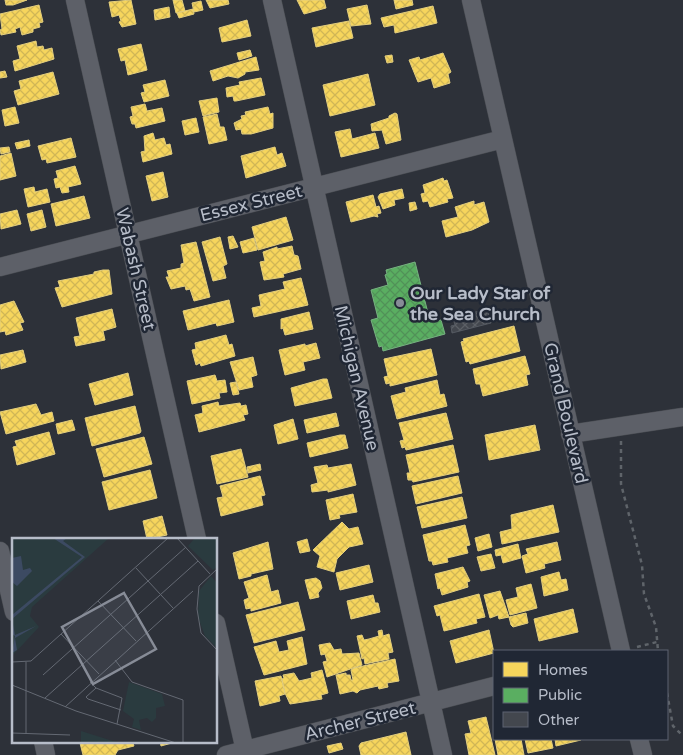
<svg xmlns="http://www.w3.org/2000/svg" width="683" height="755" font-family="'Varela Round',sans-serif">
<style>
.homes{fill:url(#homes-cross-hatch);stroke:#e3ce7d}
.public{fill:url(#public-cross-hatch);stroke:#76b280}
.building{fill:url(#building-cross-hatch);stroke:#545961}
.lines{fill:none;stroke-linecap:round;stroke-linejoin:round}
.minor-casing{stroke:#494c52;stroke-width:19}
.path{stroke:#5f646a;stroke-width:2.5;stroke-dasharray:4 4;stroke-linecap:butt}
.minor{stroke:#5d6068;stroke-width:18}
.poi-dot{fill:#878c97;stroke:#202734;stroke-width:2}
.labels{text-anchor:middle;dominant-baseline:central;stroke-width:5;stroke-linejoin:round;paint-order:stroke}
.street-label{font-size:18px;fill:#b7bdc9;stroke:#202734}
.poi-label{font-size:18px;font-weight:bold;fill:#b7bdc9;stroke:#202734;text-anchor:start}
.inset-road{fill:none;stroke:#646973;stroke-width:1}
.view{fill:#878c97;fill-opacity:0.15;stroke:#878c97;stroke-width:2.5}
.inset-edge{fill:none;stroke:#b7bdc9;stroke-width:2.5}
</style>
<defs>
<pattern id="homes-cross-hatch" width="8" height="8" patternUnits="userSpaceOnUse" patternTransform="scale(1.25)"><rect width="8" height="8" fill="#f6d55c"/><path d="M0 0l8 8M0 8l8-8" fill="none" stroke="#d0b656"/></pattern>
<pattern id="public-cross-hatch" width="8" height="8" patternUnits="userSpaceOnUse" patternTransform="scale(1.25)"><rect width="8" height="8" fill="#5aae61"/><path d="M0 0l8 8M0 8l8-8" fill="none" stroke="#519158"/></pattern>
<pattern id="building-cross-hatch" width="8" height="8" patternUnits="userSpaceOnUse" patternTransform="scale(1.25)"><rect width="8" height="8" fill="#43474e"/><path d="M0 0l8 8M0 8l8-8" fill="none" stroke="#5c6066"/></pattern>
</defs>
<rect width="100%" height="100%" fill="#2d3139"/>
<path class="homes" d="M5,0H27L13,5H6Z
M131,0L136,24L122,27L119,22L121,21L119,15L112,17L109,2Z
M173,0H182L185,11L176,13Z
M206,0H228L229,4L210,8Z
M297,0H324L326,8L304,14Z
M394,0H412L413,5L396,9Z
M201,1L203,10L194,12L192,3Z
M39,5L43,22L39,23L40,27L33,29V32L22,35L20,27L15,29L16,32L1,35L0,30L2,29L0,14Z
M367,5L371,24L351,26L347,9Z
M433,6L437,23L395,33L394,25L384,27L381,18Z
M169,7L170,17L155,20L154,10Z
M193,9L194,14L179,18L177,13Z
M247,20L251,36L222,42L219,28Z
M349,21L353,38L316,47L312,28Z
M36,41L37,47L43,46L44,50L52,48L54,59L15,71L13,61L20,59L17,46Z
M141,44L147,70L128,75L125,60L121,61L118,49Z
M250,50L252,56L239,60L237,53Z
M443,53L451,72L448,74L450,83L434,88L431,78L418,82L409,60L419,57L420,60Z
M392,55L393,62L387,63L385,56Z
M256,57L259,70L245,72V74L238,78L228,76L213,81L210,71Z
M5,71L7,77L0,78V72Z
M53,72L59,94L18,105L14,91L21,89L19,81Z
M368,74L375,105L330,116L323,85Z
M261,78L265,95L236,101H234L233,96L227,97L226,88L240,85L239,82Z
M165,80L169,96L144,102L141,93L145,92L143,85Z
M217,98L219,112L203,116L199,101Z
M145,104L147,111L162,108L165,121L136,128L135,124H132L130,117L133,116L131,107Z
M15,107L19,123L5,126L2,110Z
M268,107L270,114L273,113V128L251,134H242L241,129L236,130L234,123L242,119L241,116L246,115L245,112Z
M395,113L397,114L401,140L386,144L382,130L372,131L371,124L389,118V116Z
M217,114L220,127H224L227,140L209,144L203,117Z
M196,118L199,132L185,135L182,121Z
M350,129L352,139L375,133L379,148L341,157L335,132Z
M153,133L155,140L164,138L166,145L170,144L172,154L143,162L141,152L145,151L144,136Z
M71,138L76,157L47,163L46,159L42,160L38,146Z
M29,140L30,146L17,149L15,143Z
M9,147L10,152L1,154L0,148Z
M275,147L277,155L282,153L286,166L246,178L241,156Z
M11,153L16,176L0,180V156Z
M75,166L81,184L68,187L69,192L62,193L60,187L56,188L54,179L58,178L56,171Z
M163,172L168,197L152,201L146,176Z
M443,178L444,181L447,180L453,198L447,199L448,202L430,207L428,201L423,202L421,194L425,193L423,185Z
M34,187L35,192L47,189L50,202L28,207L24,189Z
M402,189L404,198L394,200L395,205L383,209L378,197L380,194Z
M373,195L376,207L379,206L381,213L377,214L378,217L374,216L351,222L346,202Z
M84,196L90,218L56,226L51,204Z
M474,201V205L484,202L489,222L472,230L446,237L442,221L458,217L455,207Z
M415,202L417,209L410,211L409,203Z
M17,210L21,224L1,229L0,214Z
M42,210L46,227L31,231L27,214Z
M286,217L293,240L258,250L252,227Z
M233,236L238,247L230,249L228,237Z
M220,237L227,264L223,266L226,278L213,281L202,242Z
M254,238L257,250L243,253L240,242Z
M196,242L210,297L194,301L190,289L186,290L185,286L171,289L166,277H169L167,271L181,268V264L184,263L181,245Z
M292,246L294,255L298,256L301,269L283,274L284,277L264,280L260,262L265,261L263,252L277,247V249Z
M103,270H109L112,294L62,307L55,288L60,287L58,281L94,274V272Z
M301,278L308,305L254,317L252,308L261,306L259,295L285,289L283,282Z
M229,300L234,322L217,326L216,323L188,330L183,311Z
M14,301L24,322L20,323L23,330L6,335L5,331L0,332V305Z
M112,309L116,327L103,331L105,340L76,346L74,337L80,336L76,318Z
M309,312L313,329L285,335L283,328L281,329V319Z
M514,326L520,351L470,364L469,361L466,362L461,342L464,341L463,339Z
M226,335L229,345L232,344L235,356L201,366L200,363L196,365L192,350L196,349L195,343Z
M316,343L320,358L303,362L305,370L285,375L279,350L305,344V346Z
M431,349L437,375L390,386V383L386,384L384,377L388,376L384,359Z
M23,350L26,362L1,369L0,355Z
M525,356L530,374L526,375L528,385L483,396L480,384H476L473,369Z
M253,357L257,375L251,377L253,387L239,390L230,362Z
M128,373L133,395L95,405L89,384Z
M215,375L217,381L225,380L227,392L219,393L220,398L192,404L187,381Z
M323,379H327L332,398L295,406L291,388Z
M437,380L440,395L444,394L447,406L397,419L391,396L406,392L405,388Z
M236,382L239,394L233,395L230,383Z
M218,402L219,406L240,403L241,406L246,405L248,414L243,415L245,420L199,432L195,415L203,413L202,406Z
M36,404L41,415L52,412L54,421L6,434L0,412Z
M135,406L141,431L140,433L92,446L85,418Z
M336,413L339,426L307,433L304,420Z
M446,413L453,439L406,450L405,447L402,448L400,441L404,440L399,423Z
M293,419L298,439L278,444L274,425Z
M72,420L75,430L58,434L56,424Z
M535,425L540,450L489,460L485,435Z
M49,432L55,454L17,465L13,447L17,446L15,441Z
M340,435H345L348,448L310,457L307,443Z
M144,437L152,464L104,477L96,449Z
M453,445L459,472L413,482L412,480H408L407,473H410L406,455Z
M241,449L248,477L217,484L211,456Z
M260,464L261,470L248,473L247,467Z
M351,464L356,485L328,492V490L312,492L311,485L318,483L314,467L327,465L328,468Z
M150,470L157,498L109,510L102,482Z
M260,476L265,495L261,496L263,505L221,516L217,498L223,497L220,486Z
M458,476L462,493L416,504L412,486Z
M353,494L357,512L339,515L340,518L330,520L326,500Z
M462,497L467,518L422,528L417,507Z
M553,505L559,532L502,544L500,532L512,529L511,515Z
M162,516L167,535L147,539L143,521Z
M342,522L349,529L358,527L363,544L349,547L337,559L334,572L317,567L320,556L313,550Z
M465,525L470,545L466,546L468,553L447,558L448,562L433,565L432,561H429L423,535Z
M489,534L492,547L478,551L475,538Z
M307,539L310,551L300,553L297,542Z
M268,542L273,569L251,574V576L239,579L233,553Z
M557,542L561,560L544,564L545,568L526,573L522,556L528,554L526,549Z
M518,544L521,558L503,563L501,555L496,556L495,550Z
M491,554L495,568L481,571L477,557Z
M369,565L373,582L340,590L336,573Z
M463,567L470,581L467,582L468,587L442,595L440,588L438,589L435,574Z
M559,572L561,580L566,579L568,590L544,596L541,577Z
M267,575L271,592L278,590L281,603L251,611V608L246,609L244,600L249,598L244,582Z
M316,578L320,581L322,588L318,593L319,597L310,599L305,580Z
M531,584L537,608L510,615L506,600L518,597L516,588Z
M500,591L509,617L499,619L498,615L490,618L484,595Z
M479,594L485,617L476,619L477,623L444,631L440,615L437,616L434,606Z
M373,595L375,603H378L380,612L351,619L347,601Z
M298,602L305,630L254,643L246,615Z
M573,609L578,632L539,641L534,619Z
M526,613L528,623L513,627L511,625L509,617Z
M382,630L383,636L389,634L393,652L388,653L389,659L365,664L364,658L362,659L357,636L362,635L364,640L369,639L379,636L378,631Z
M489,630L494,653L456,663L450,641Z
M302,637L307,664L264,675L254,647L276,641L279,652L289,650L287,641Z
M330,643L334,650L341,649L342,654L359,653L362,665L327,677L323,662L327,661L325,654L321,655L319,645Z
M395,659L399,681L387,683L388,687L379,689L378,686L360,690L357,693L353,691L340,694L336,675L346,673V675H350L351,680H353L351,670L354,668Z
M322,670L328,693L321,695L322,699L290,704L285,693L282,679L284,678L283,675L294,673L299,681L312,678L311,673Z
M281,676L285,694L279,696L280,701L260,706L255,681Z
M486,717L495,755H469L465,734L471,733L468,721Z
M406,732L411,755H361L359,746L361,743Z
M495,739H521L524,755H498Z
M525,739H551L553,748L528,753Z
M555,739H581V740L556,746Z
M88,741H132L134,746L118,750L115,755H83L80,743Z
M160,741H179L161,746Z
M341,743L343,749L329,753L327,746Z"/>
<path class="public" d="M415,262L429,317L431,316L433,322L441,320L445,334L383,351L382,346L379,347L371,320L378,318L371,290L388,285L385,275L387,274L386,270Z"/>
<path class="building" d="M487,309L491,323L452,333L451,326L455,325L453,318Z"/>
<g class="lines">
<g class="minor-casing">
<path id="minor" d="M75,0L197,539
M272,0L443,755
M471,0L621,651
M0,267L503,139
M570,434L683,417
M0,551L14,612
M216,623L246,755
M639,739L643,755
M43,741L46,755
M226,755L494,686"/>
</g>
<path class="path" d="M621,441V484L642,565L644,594L656,627L658,651
M637,647L657,642
M667,693L673,726L683,736"/>
<use href="#minor" class="minor"/>
</g>
<circle class="poi-dot" cx="400" cy="303" r="5"/>
<g class="labels">
<g class="street-label">
<text transform="translate(251 203) rotate(-14)">Essex Street</text>
<text transform="translate(136 269) rotate(77)">Wabash Street</text>
<text transform="translate(357 378) rotate(77)">Michigan Avenue</text>
<text transform="translate(566 413) rotate(77)">Grand Boulevard</text>
<text transform="translate(360 721) rotate(-14)">Archer Street</text>
</g>
<g class="poi-label">
<text x="410" y="293">Our Lady Star of<tspan x="410" dy="21">the Sea Church</tspan></text>
</g>
</g>
<g transform="translate(12 538)">
<rect width="205" height="205" fill="#2d3139"/>
<path d="M69,193L107,205H69Z" fill="#2a3b3f"/>
<path d="M0,0H97L20,69L18,78L27,89L0,118ZM183,0H205V29L201,32L176,8ZM199,38L205,45V110L193,98L186,79L187,53ZM117,144L150,156L153,168L144,170V180L140,184L135,180L127,182L129,192L120,189L122,181L111,173Z" fill="#2a3b3f"/>
<path d="M41,0H55L51,3L73,19L0,81L3,97L24,88L3,100L5,112L0,115L3,98L0,96V77L70,19ZM9,18L11,32L18,30L20,33L5,48L0,44V20Z" fill="#3c4a62"/>
<path class="inset-road" d="M165,0L198,36M124,30L161,70M205,31L187,48L185,71L189,95L205,112M86,63L124,103M49,96L87,136M103,122L120,144L171,162V205M0,124L19,123L156,0M14,124V196M31,137L174,9M78,144L84,150L110,160L105,186M0,147L64,173L164,205M84,150L74,159L76,161L109,172M33,160L186,23M53,169L181,53M0,195L58,197"/>
<path class="view" d="M112,55L144,111L81,146L50,89Z"/>
<rect width="205" height="205" class="inset-edge"/>
</g>
<rect x="493" y="650" width="175" height="90" fill="#202734" stroke="#5c6370"/>
<rect x="503" y="662" width="25" height="15" fill="#f6d55c" stroke="#5c6370"/>
<text x="538" y="675" font-size="15" fill="#b7bdc9">Homes</text>
<rect x="503" y="688" width="25" height="15" fill="#5aae61" stroke="#5c6370"/>
<text x="538" y="700" font-size="15" fill="#b7bdc9">Public</text>
<rect x="503" y="712" width="25" height="15" fill="#43474e" stroke="#5c6370"/>
<text x="538" y="725" font-size="15" fill="#b7bdc9">Other</text>
</svg>
